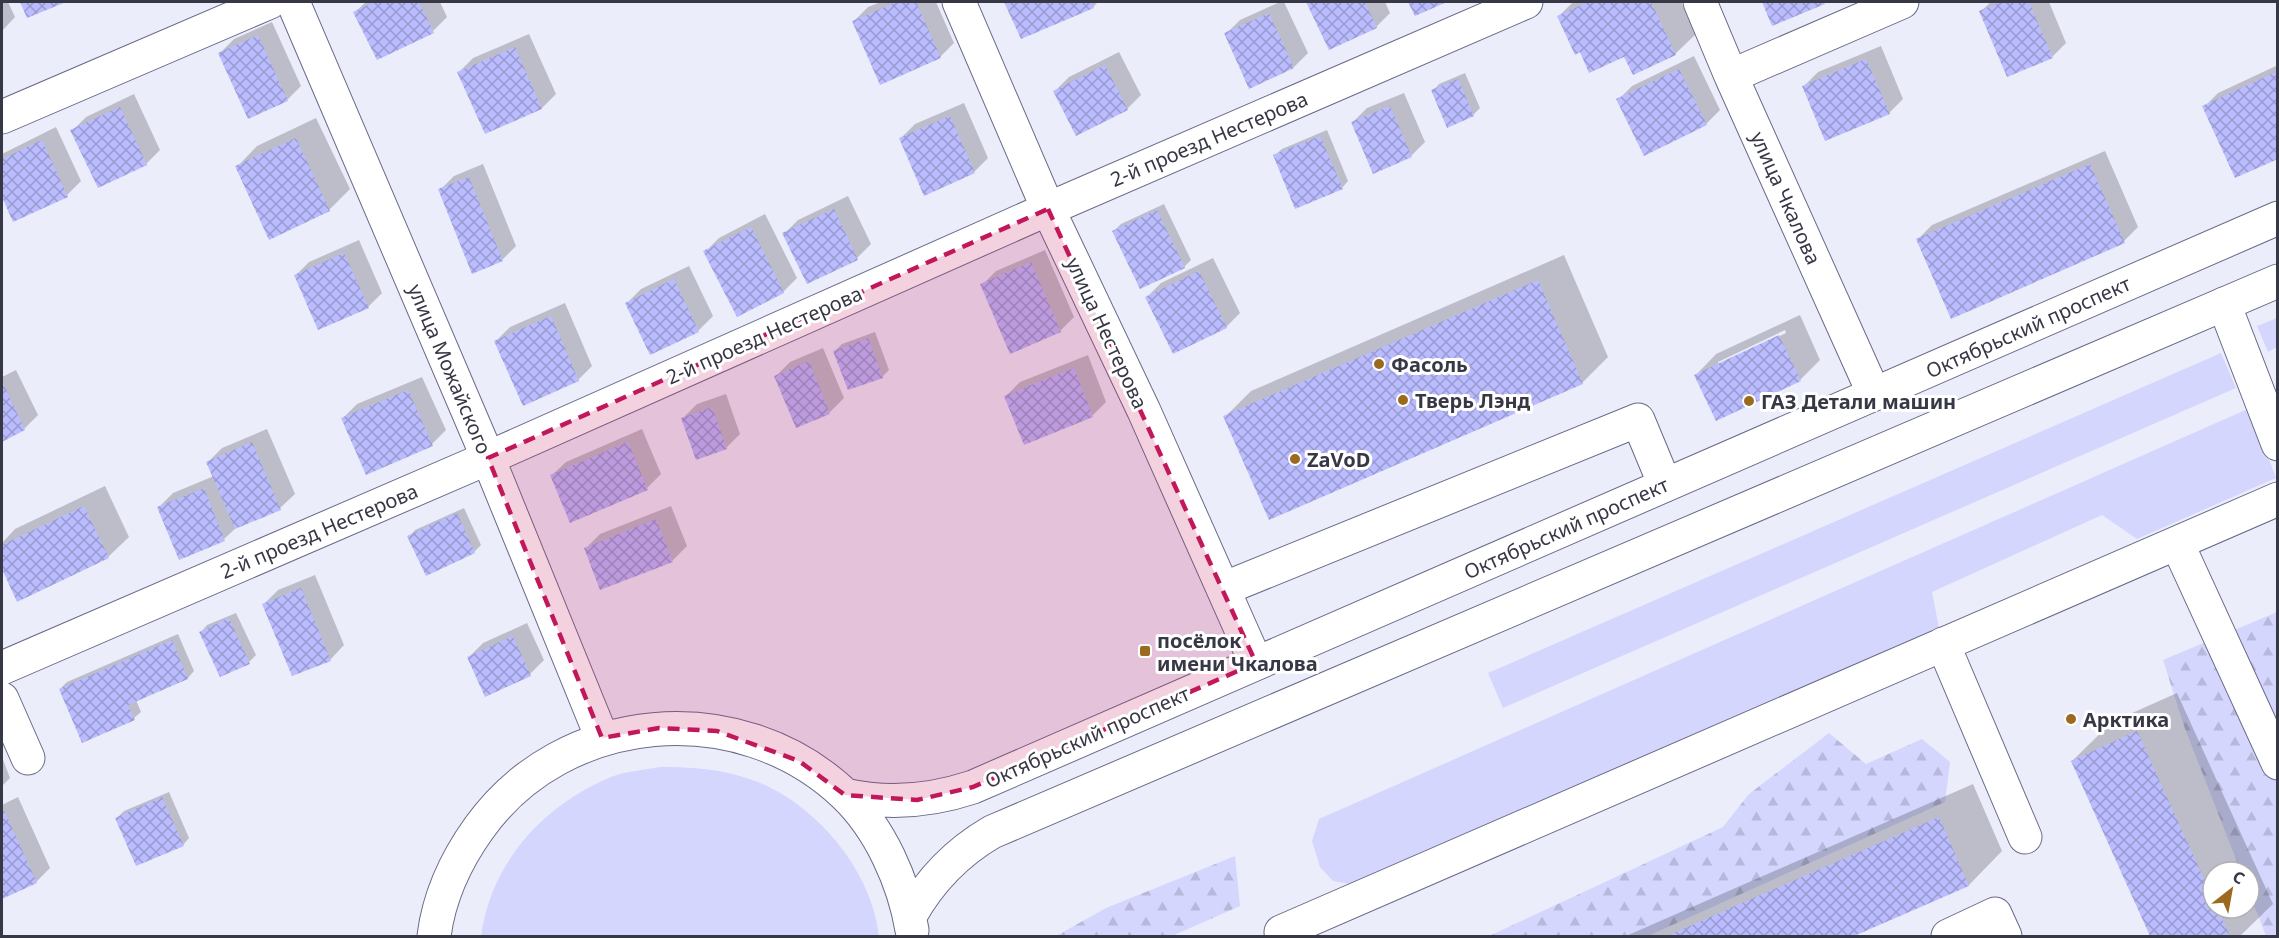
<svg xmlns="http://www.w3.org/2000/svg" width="2279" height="938" font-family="'Noto Sans',sans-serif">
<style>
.grass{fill:#d4d6fe}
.forest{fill:url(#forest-firs)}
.shadow{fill:#0003;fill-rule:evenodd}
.building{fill:url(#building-cross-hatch)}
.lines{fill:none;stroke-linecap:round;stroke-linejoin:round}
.minor-casing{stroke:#696a87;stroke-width:35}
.major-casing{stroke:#696a87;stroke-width:35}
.minor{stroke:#fff;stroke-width:33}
.major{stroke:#fff;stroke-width:33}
.marked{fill:#c2185b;fill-opacity:0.2;stroke:#c2185b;stroke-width:4.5;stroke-dasharray:12 8;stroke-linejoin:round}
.poi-dot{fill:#9b6a1e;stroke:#fff;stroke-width:2}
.labels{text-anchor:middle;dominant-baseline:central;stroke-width:6;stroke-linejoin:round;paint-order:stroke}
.street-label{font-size:20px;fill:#373845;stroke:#fff}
.poi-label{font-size:20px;font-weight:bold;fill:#373845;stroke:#fff;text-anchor:start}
</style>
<defs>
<pattern id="forest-firs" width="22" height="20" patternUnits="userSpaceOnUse" patternTransform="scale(1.5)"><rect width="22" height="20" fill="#d4d6fe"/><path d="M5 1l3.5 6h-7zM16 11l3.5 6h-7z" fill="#b7b8db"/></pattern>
<pattern id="building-cross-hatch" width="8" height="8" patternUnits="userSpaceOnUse" patternTransform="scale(1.5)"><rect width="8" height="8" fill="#babcff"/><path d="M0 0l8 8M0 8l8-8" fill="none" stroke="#989ad0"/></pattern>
</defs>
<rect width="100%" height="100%" fill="#ecedfb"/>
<path class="grass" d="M2277,318V347L2268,352L2257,326Z
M2221,353L2236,388L1503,708L1488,673Z
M2250,408L2276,478L2137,539L2102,515L1932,592L1939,628L1356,885L1333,881L1320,867L1312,841L1319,819Z
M660,767C693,767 724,769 755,781C816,804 872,871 879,936H481C491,863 543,805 611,777C626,771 644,770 660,767Z"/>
<path class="forest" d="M2277,612V936H2266L2249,892V872H2241L2184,726L2163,660Z
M1829,733L1866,764L1922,739L1950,762L1945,802L1648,936H1489L1723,827L1749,794Z
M1235,856L1240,906L1172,936H1056L1106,908Z"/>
<path class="shadow" d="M2,2H8L15,17L2,31Z
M21,2H62L28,16Z
M366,2H440L447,17L433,31L355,12Z
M881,2H936L954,43L940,57L854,21L868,7Z
M1006,2H1098L1093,7L1021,37Z
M1280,2H1284L1308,53L1294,67L1226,34L1240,20Z
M1308,2H1385L1390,13L1376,27L1330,48Z
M1573,2H1681L1696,34L1675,54L1625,55L1559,16Z
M1764,2H1825L1773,24Z
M1991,2H2049L2066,43L2052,57L1981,11Z
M272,22L301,86L287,100L220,53L234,39Z
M529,34L556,94L542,108L486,132L459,72L473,58Z
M1881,46L1903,99L1889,113L1804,86L1818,72Z
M1119,52L1141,95L1127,109L1055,91L1069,77Z
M1694,56L1720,110L1706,124L1618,100L1632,86Z
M2278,65V157L2204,107L2218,93Z
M1465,73L1480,108L1473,115L1433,91L1439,84Z
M1404,93L1425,142L1411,156L1353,122L1367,108Z
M134,94L160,150L146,164L72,131L86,117Z
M964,103L988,158L974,172L901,138L915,124Z
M316,118L350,189L329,210L237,167L257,146Z
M56,127L81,181L67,195L14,220L2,193V154Z
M1327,130L1348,181L1342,188L1275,155L1282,149Z
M2105,151L2138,227L2124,241L1952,317L1918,239L1932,225Z
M483,164L516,246L502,260L440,190L454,176Z
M848,196L871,244L857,258L808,282L784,234L798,220Z
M1164,204L1191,260L1184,267L1114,231L1121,224Z
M765,214L797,278L783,292L705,252L719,238Z
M359,240L382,293L368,307L295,276L309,262Z
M1045,250L1074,317L1060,331L982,285L996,271Z
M1564,255L1608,357L1582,383L1225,417L1251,391Z
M1213,258L1240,313L1226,327L1147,297L1161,283Z
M689,266L713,316L699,330L651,353L627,303L641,289Z
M565,303L592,366L578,380L496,341L510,327Z
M1800,315L1820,360L1800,380L1696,375L1716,354ZM1785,330L1786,333L1718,365V362Z
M875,332L889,370L882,377L835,351L842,344Z
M823,348L844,398L830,412L796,426L776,376L790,362Z
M1088,355L1106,402L1092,416L1006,396L1020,382Z
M16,370L38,415L24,429L2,440V377Z
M422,377L446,430L432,444L343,418L357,404Z
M726,394L740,434L726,448L683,418L697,404Z
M267,429L295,494L280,508L237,527L224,539L180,558L159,507L173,493L214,476L208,462L222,448Z
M642,429L661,474L647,488L551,476L566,462Z
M105,486L129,537L108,557L18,600L2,565V543L15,529Z
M671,506L687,546L673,560L601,589L586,548L600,534Z
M464,508L481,545L474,552L409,537L415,530Z
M315,575L344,645L330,660L264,604L278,590Z
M236,613L256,655L249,662L201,632L207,625Z
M527,623L544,660L530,674L469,657L483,643Z
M178,634L194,671L188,678L136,700L141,712L134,718L83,741L60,689L67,682Z
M2177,693L2273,904L2240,936H2151L2072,761L2112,722ZM2213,872H2249V908H2213Z
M2,757L10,778L2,786Z
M1973,784L2002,851L1969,885L1850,936H1626Z
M169,792L189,838L183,845L117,818L124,811Z
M18,797L50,868L36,882L2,897V805Z"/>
<path class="building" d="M20,2H66L27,18Z
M374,2H419L434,33L377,60L353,12Z
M897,2H916L941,58L880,85L852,21Z
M1004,2H1091L1094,8L1021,39Z
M1306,2H1365L1377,28L1329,50Z
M1408,2H1447L1415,16Z
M1588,2H1651L1676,55L1633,75L1624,57L1589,73L1580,52L1575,55L1557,16Z
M1762,2H1824L1825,4L1772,26Z
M2002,2H2029L2053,58L2007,77L1979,11Z
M1269,13L1294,68L1249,89L1224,33Z
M258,35L288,101L248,119L218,53Z
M515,47L542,109L485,134L457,72Z
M1866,59L1890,114L1825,141L1802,86Z
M1105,65L1128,110L1076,136L1053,91Z
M1679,69L1707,125L1644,156L1616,99Z
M2278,71V159L2235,178L2202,106Z
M1458,79L1474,116L1447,128L1431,90Z
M1390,106L1412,157L1373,174L1351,122Z
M120,107L147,165L98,188L70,130Z
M950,116L975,173L924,196L899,138Z
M1320,136L1343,189L1295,209L1273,155Z
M296,138L330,211L269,240L235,166Z
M42,140L68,197L13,222L2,197V159Z
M2090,164L2125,243L1951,319L1916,239Z
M469,177L503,261L472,274L438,189Z
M834,209L858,260L807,284L782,233Z
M1157,210L1185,268L1140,289L1112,231Z
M751,227L784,293L737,317L703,251Z
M344,253L369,308L318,330L294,275Z
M1031,262L1061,332L1010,354L980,284Z
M1199,271L1227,328L1173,354L1145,297Z
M674,279L699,332L650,355L625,303Z
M1538,280L1583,384L1269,520L1223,416Z
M551,316L579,381L523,406L494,341Z
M1779,335L1801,381L1716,421L1694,375Z
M868,338L883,378L848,390L833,351Z
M809,361L830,414L796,428L774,376Z
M1074,368L1093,417L1024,445L1004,396Z
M2,381L25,430L2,442Z
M408,390L433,446L366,475L341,418Z
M712,407L727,449L696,460L681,418Z
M252,442L281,510L235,529L206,462Z
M628,442L648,490L570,523L550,475Z
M204,488L225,541L179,560L157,507Z
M84,506L109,558L17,602L2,569V545Z
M457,513L475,553L426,576L407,536Z
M656,519L673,562L600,590L584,548Z
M301,588L331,661L292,676L262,604Z
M229,618L250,664L220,677L199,632Z
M513,636L531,676L485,697L467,657Z
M172,640L188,679L128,705L135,720L82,743L59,689Z
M2137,731L2213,899V908H2217L2230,936H2150L2071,761Z
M162,797L184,846L136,866L115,818Z
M4,810L37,883L2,899V811Z
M1939,817L1969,886L1854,936H1667Z"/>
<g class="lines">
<g class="minor-casing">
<path id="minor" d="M959,2L1048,209L1144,411L1256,663
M1700,2L1731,76L1874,394
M1731,76L1902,2
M2,117L270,2
M2224,304L2278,444
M2177,543L2278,763
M1223,589L1638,420L1665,485
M1943,644L2025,837
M2,668L488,458L1048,209L1526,2
M2,699L28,758
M1283,936L1281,932L2278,499
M1948,936L1995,914L2005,936"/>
</g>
<g class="major-casing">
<path id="major" d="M293,2L488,458L602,738
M845,795C889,805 931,801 973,787L2278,218
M910,916C930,880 956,853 992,832L2278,281
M434,936C439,897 456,860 479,828C563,710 739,695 844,794C880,828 904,882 912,930"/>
</g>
<use href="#minor" class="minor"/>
<use href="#major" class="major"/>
</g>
<path class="marked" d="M1048,209L1256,663L973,787L917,800L845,795L799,761L717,731L659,728L602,738L488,458Z"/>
<g class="poi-dot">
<circle cx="1379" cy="364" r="6"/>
<circle cx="1403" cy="400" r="6"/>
<circle cx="1749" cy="401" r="6"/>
<circle cx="1295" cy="459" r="6"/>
<rect x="1139" y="645" width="12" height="12" rx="3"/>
<circle cx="2071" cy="719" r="6"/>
</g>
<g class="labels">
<g class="street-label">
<text transform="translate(1209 139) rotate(-23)">2-й проезд Нестерова</text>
<text transform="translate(1786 198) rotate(66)">улица Чкалова</text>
<text transform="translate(2028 327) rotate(-24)">Октябрьский проспект</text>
<text transform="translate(1107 333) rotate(65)">улица Нестерова</text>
<text transform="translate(764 335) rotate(-24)">2-й проезд Нестерова</text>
<text transform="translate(450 369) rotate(67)">улица Можайского</text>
<text transform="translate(1566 528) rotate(-24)">Октябрьский проспект</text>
<text transform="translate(319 531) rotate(-23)">2-й проезд Нестерова</text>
<text transform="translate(1087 737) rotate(-24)">Октябрьский проспект</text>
</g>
<g class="poi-label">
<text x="1391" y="364">Фасоль</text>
<text x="1415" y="400">Тверь Лэнд</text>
<text x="1761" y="401">ГАЗ Детали машин</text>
<text x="1307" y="459">ZaVoD</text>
<text x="1157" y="640">посёлок<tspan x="1157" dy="23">имени Чкалова</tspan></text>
<text x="2083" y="719">Арктика</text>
</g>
</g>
<rect width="2279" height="938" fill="none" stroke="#373845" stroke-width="6"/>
<g transform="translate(2231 890) rotate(31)"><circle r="28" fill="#ffffff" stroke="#afafb5" stroke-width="1.5"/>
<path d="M0-4.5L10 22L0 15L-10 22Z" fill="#9b6a1e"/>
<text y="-9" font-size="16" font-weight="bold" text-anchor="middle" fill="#373845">С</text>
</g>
</svg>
